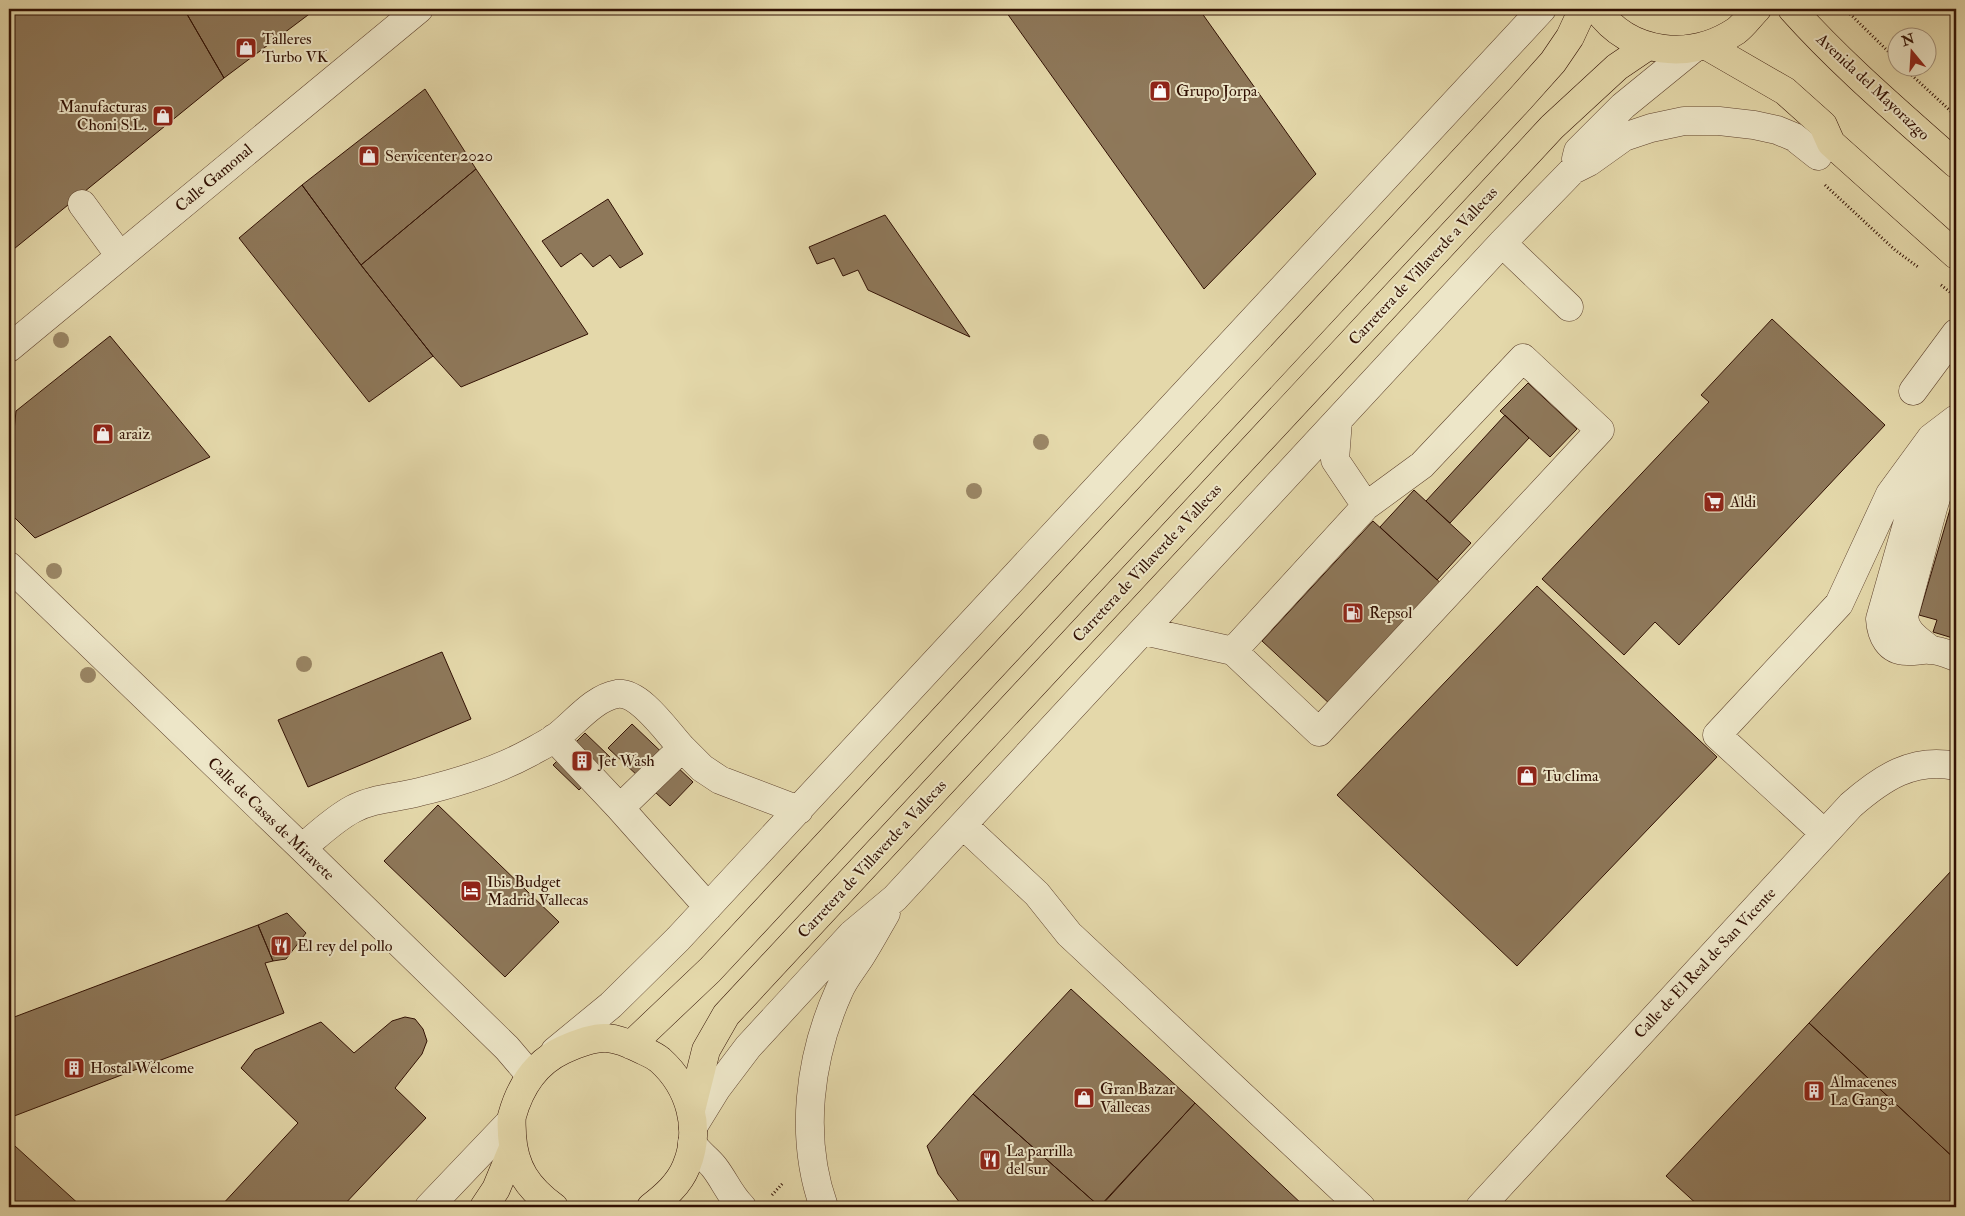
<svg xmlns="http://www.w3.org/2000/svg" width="1965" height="1216" font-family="'IM FELL Double Pica',serif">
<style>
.building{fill:#8e785a;stroke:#311003}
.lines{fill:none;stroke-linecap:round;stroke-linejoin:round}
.minor-casing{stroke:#5e422d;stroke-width:29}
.major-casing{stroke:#311003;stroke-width:29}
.path{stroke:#311003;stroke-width:3;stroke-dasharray:1 2.5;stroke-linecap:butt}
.minor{stroke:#ede6c8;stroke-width:28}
.major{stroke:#e4d8aa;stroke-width:28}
.tree{fill:#9a8665}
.labels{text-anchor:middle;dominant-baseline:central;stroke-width:4;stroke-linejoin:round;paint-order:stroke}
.poi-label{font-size:16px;fill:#311003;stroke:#ede6c8;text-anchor:start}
.street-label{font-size:16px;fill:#311003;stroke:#ede6c8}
</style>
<rect width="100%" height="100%" fill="#e4d8aa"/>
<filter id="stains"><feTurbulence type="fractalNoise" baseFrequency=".004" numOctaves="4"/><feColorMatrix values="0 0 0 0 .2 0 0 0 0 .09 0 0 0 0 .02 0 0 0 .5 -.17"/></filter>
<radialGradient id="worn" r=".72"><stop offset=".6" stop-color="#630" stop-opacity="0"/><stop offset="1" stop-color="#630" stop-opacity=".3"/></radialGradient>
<path class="building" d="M9,9H184L224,78L9,253Z
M184,9H316L224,78Z
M1004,9H1199L1316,174L1204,289Z
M425,89L476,169L361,265L302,185Z
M476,169L588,334L461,387L433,356L361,265Z
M302,185L361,265L433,356L369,402L239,238Z
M608,199L643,254L620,268L610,255L593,267L581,253L561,267L542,241Z
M885,215L970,337L868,290L858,270L843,276L834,258L817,264L809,247Z
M1772,319L1885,425L1679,645L1655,622L1624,655L1542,579L1709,402L1701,395Z
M110,336L210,457L35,538L9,512V481L16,411Z
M1528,383L1577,429L1550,457L1500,411Z
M1505,415L1529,438L1450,523L1426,501Z
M1956,489V639L1933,632L1937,620L1919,615Z
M1414,490L1471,543L1437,580L1380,527Z
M1373,521L1444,586L1332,706L1262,641Z
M1537,586L1717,757L1517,966L1337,795Z
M442,652L471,719L308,787L278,720Z
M632,724L693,782L670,806L608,748Z
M585,733L610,757L579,790L553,765Z
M438,805L559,922L505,977L384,861Z
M1952,870L1956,874V1160L1809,1023Z
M287,913L306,933L286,959L273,961L258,925Z
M258,925L273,961L265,963L284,1013L9,1118V1019Z
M1071,989L1195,1103L1100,1207L973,1094Z
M405,1017L415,1019L423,1029L427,1041L422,1054L395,1088L426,1118L342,1207H220L298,1123L241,1068L255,1050L321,1022L354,1053L392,1021Z
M1809,1023L1956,1160V1207H1700L1666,1176Z
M973,1094L1100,1207H963L938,1174L927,1146Z
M1195,1103L1305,1207H1099Z
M15,1146L82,1207H9V1153Z"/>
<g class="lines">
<g class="minor-casing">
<path id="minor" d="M1576,159L1578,151L1623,106L1693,49
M82,204L120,256
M1502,243L1569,307
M9,348L419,9
M1913,391L1956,333
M1927,454L1880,619C1881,635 1888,651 1907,651C1914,652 1922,649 1930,650C1938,650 1948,654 1956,657
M9,566L302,848L507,1048L530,1075
M1144,631L1233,651L1319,732L1600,430L1523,358L1422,465L1366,506L1335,460L1338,420
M1931,650C1919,640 1905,633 1904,616L1933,508L1956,434
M1233,651L1366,506
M554,738L620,808
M963,825L1037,894L1069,934L1361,1207
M1824,833L1717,735L1839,604L1890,494L1931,438L1956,419
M302,848C318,835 334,819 353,809C373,798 397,798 419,792C456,783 496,771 529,753C538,748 548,743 555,738C574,724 593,698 617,694C640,691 667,732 682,748
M708,907L620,808L682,748L702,768L720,780L799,810
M555,1051L611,1005L678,939L1542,9
M693,1127L717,1088L748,1047L852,934L895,898L1502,243L1573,170L1589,162L1624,137L1651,128L1684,121H1719L1754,125L1777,130L1794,137L1818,156
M692,1143C698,1153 707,1158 714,1167C725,1181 729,1194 742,1207
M429,1207L511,1121
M824,1207C799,1137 809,1058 839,991C844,979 854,967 861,956C870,942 878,927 886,913
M1480,1207L1851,805C1882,778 1913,757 1956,766"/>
</g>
<g class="major-casing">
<path id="major" d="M1597,9C1629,55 1691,61 1736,31C1744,25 1750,16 1757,9
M1792,9C1842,65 1900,114 1956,164
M1707,46L1785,91L1823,125L1831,143L1956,255
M631,1045L710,970L1520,99L1553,62L1570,37L1583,9
M691,1110L706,1050L726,1015L1552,127L1617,67L1648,46
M484,1207L496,1189L513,1148
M554,1207C528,1188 514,1168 512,1135C512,1128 511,1122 512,1116C520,1087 535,1063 563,1050C576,1044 593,1037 607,1038C618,1039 630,1044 640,1049C646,1052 654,1055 660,1060C690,1087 702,1129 686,1167C679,1184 665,1196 651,1207"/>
</g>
<path class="path" d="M1845,9L1898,61
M1904,68L1956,116
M1825,185L1895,250L1918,267
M1941,285L1956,297
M772,1195L783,1183"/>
<use href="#minor" class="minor"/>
<use href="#major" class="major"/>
</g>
<g class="tree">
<circle cx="61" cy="340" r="8"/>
<circle cx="1041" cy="442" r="8"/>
<circle cx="974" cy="491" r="8"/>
<circle cx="54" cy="571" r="8"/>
<circle cx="304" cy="664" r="8"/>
<circle cx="88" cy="675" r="8"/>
</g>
<defs>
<g id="shop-square" transform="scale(1.125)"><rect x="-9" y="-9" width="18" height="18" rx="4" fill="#8f2418" stroke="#ede6c8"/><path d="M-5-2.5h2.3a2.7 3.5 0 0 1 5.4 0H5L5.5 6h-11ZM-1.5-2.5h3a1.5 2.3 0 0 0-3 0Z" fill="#fff"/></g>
<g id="supermarket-square" transform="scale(1.125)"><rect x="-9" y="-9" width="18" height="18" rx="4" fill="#8f2418" stroke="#ede6c8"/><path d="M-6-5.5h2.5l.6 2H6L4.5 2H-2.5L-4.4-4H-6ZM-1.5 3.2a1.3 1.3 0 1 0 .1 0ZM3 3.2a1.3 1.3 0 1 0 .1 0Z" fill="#fff"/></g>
<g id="fuel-square" transform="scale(1.125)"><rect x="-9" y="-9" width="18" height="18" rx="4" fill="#8f2418" stroke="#ede6c8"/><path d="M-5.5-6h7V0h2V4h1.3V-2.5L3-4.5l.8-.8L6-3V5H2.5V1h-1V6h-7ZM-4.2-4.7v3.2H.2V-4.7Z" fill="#fff"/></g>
<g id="building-square" transform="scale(1.125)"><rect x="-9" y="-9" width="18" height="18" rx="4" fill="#8f2418" stroke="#ede6c8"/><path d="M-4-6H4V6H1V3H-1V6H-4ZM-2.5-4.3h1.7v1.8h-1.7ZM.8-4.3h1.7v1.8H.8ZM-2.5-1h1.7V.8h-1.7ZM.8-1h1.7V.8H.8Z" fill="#fff"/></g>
<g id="hotel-square" transform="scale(1.125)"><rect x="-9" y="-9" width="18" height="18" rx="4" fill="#8f2418" stroke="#ede6c8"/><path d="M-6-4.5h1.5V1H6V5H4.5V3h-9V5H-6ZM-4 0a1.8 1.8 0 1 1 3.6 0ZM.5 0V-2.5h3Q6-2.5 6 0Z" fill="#fff"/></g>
<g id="restaurant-square" transform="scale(1.125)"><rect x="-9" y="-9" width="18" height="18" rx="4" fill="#8f2418" stroke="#ede6c8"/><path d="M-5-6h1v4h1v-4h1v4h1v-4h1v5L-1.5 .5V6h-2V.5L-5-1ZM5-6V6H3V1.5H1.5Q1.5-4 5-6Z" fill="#fff"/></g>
</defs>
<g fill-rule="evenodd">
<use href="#shop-square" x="246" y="48"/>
<use href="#shop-square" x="1160" y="91"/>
<use href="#shop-square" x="163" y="116"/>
<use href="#shop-square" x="369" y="156"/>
<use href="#shop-square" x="103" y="434"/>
<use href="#supermarket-square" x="1714" y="502"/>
<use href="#fuel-square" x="1353" y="613"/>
<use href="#building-square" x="582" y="761"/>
<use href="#shop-square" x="1527" y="776"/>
<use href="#hotel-square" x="471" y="891"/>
<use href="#restaurant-square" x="281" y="946"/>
<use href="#building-square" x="74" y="1068"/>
<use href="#building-square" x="1814" y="1091"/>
<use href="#shop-square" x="1084" y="1098"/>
<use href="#restaurant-square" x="990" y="1160"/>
</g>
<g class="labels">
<g class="poi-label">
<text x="262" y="39">Talleres<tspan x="262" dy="18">Turbo VK</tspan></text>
<text x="1176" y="91">Grupo Jorpa</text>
<text x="147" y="107" text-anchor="end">Manufacturas<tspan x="147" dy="18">Choni S.L.</tspan></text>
<text x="385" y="156">Servicenter 2020</text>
<text x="119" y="434">araiz</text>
<text x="1730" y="502">Aldi</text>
<text x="1369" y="613">Repsol</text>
<text x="598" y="761">Jet Wash</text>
<text x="1543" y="776">Tu clima</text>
<text x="487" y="882">Ibis Budget<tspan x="487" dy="18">Madrid Vallecas</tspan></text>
<text x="297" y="946">El rey del pollo</text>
<text x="90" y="1068">Hostal Welcome</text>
<text x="1830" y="1082">Almacenes<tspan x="1830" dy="18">La Ganga</tspan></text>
<text x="1100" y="1089">Gran Bazar<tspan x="1100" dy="18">Vallecas</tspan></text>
<text x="1006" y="1151">La parrilla<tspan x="1006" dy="18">del sur</tspan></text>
</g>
<g class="street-label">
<text transform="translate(1873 87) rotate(43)">Avenida del Mayorazgo</text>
<text transform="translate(214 178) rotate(-40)">Calle Gamonal</text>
<text transform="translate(1423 266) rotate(-47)">Carretera de Villaverde a Vallecas</text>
<text transform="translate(1147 563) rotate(-47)">Carretera de Villaverde a Vallecas</text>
<text transform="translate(271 819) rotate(44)">Calle de Casas de Miravete</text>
<text transform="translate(872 859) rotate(-47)">Carretera de Villaverde a Vallecas</text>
<text transform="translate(1705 963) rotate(-47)">Calle de El Real de San Vicente</text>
</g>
</g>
<rect width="1965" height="1216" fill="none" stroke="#e4d8aa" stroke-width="30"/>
<rect x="10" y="10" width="1945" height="1196" fill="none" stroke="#311003" stroke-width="2.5"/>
<rect x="15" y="15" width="1935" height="1186" fill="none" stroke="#311003"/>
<g transform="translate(1912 52) rotate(342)"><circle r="24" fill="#ede6c8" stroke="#a29079"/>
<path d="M0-4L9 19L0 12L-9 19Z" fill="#8f2418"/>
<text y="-8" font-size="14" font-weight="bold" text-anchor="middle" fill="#311003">N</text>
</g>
<rect width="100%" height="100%" filter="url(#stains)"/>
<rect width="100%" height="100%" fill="url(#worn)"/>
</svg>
